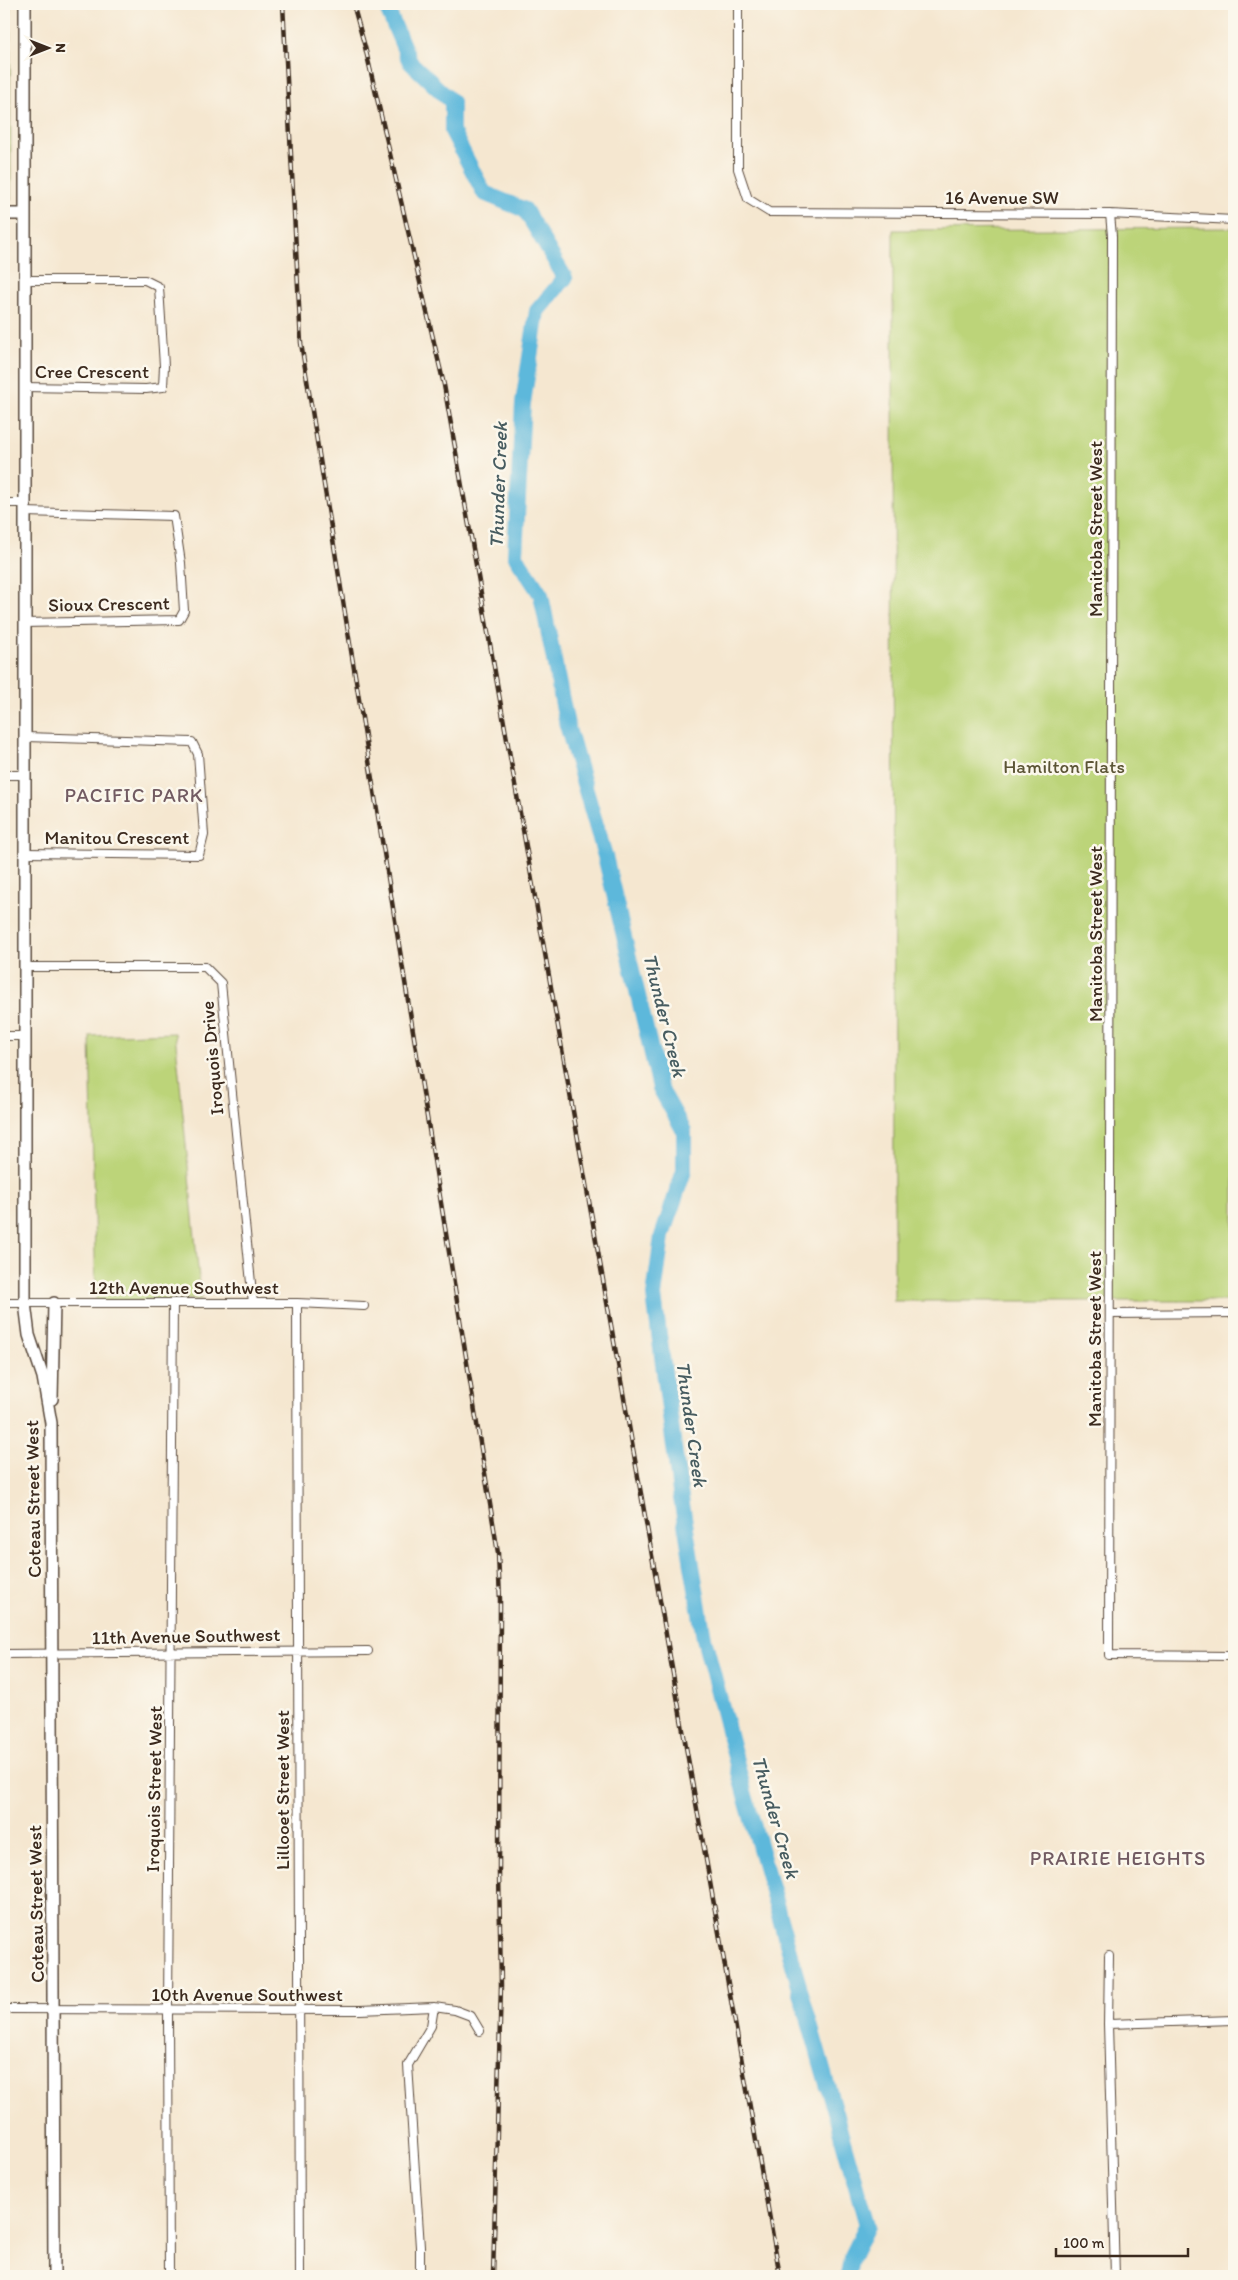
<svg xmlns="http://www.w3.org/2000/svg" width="1238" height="2280" font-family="Itim,sans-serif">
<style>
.green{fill:#bcd479;stroke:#7c7f4c}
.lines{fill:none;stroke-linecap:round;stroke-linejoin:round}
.river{stroke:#5db8db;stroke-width:16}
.street-casing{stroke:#574639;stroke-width:10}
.secondary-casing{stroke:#574639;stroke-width:14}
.street{stroke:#fff;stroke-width:8}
.secondary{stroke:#fff;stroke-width:11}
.rail-casing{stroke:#3b2a1e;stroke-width:4.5}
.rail{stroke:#fbf7ec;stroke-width:2.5;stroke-dasharray:8;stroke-linecap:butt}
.labels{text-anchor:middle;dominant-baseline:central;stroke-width:5;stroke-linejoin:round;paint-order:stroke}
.street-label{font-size:19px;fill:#3b2a1e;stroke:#fbf7ec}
.park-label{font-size:19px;fill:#5b5435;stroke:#fbf7ec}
.water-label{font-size:20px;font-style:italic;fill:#475c60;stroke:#fbf7ec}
.neighbourhood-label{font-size:20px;letter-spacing:1px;fill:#725b62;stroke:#fbf7ec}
</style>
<rect width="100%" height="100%" fill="#fbf7ec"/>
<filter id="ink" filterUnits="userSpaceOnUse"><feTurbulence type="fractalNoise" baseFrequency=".02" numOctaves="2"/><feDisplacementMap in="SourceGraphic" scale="10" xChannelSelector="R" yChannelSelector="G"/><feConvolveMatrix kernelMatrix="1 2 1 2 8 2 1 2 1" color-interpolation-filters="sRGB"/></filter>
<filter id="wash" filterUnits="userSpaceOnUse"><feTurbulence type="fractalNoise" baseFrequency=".0096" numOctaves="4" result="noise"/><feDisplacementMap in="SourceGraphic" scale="20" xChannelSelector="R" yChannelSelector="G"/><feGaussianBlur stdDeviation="1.12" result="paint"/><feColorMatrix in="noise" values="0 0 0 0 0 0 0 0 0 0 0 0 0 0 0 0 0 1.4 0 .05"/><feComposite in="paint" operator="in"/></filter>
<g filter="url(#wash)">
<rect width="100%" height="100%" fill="#f5e7d0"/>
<path class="green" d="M4,4H10L11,200H4Z
M1234,228V1301H894L893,230Z
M175,1033L201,1299L96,1302L90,1036Z"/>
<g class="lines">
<path class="river" d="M385,4L410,62L452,102V131L484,193L525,210L565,278L537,311L523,403L515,555L541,595L567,725L605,856L660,1088L684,1131V1171L662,1236L654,1296L680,1492L704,1638L746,1799L867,2225L851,2258L848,2276"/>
</g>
</g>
<g filter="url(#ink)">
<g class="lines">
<g class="street-casing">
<path id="street" d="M738,4V169L748,199L769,212L1110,214L1234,220
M1110,214L1112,236L1109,1655L1234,1656
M24,280H145L159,287L164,366L163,387L146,389L24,387
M4,503H24
M24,512L174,516L181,563L184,611L179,620L24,623
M25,737L192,742L198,754L204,835L199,855L25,853
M4,775H25
M25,967H205L221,983L253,1303
M4,1036H25
M4,1303H297L364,1306
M297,1303L300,2276
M1110,1314L1234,1313
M4,1654L368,1651
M1109,1956L1108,2024L1115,2276
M4,2009L360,2010L434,2007L455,2010L471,2016L480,2031
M1108,2024L1234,2020
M169,2276L168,2011L173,1303
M420,2276V2247L408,2065L431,2026L434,2007"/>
</g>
<g class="secondary-casing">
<path id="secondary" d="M25,4V1303L29,1335L43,1377L51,1423L54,2276
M4,214H23
M52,1399L54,1303"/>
</g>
<use href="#street" class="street"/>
<use href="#secondary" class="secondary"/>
<g class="rail-casing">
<path id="rail" d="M283,4L301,343L498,1553L500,1600L499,1873L501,1985L493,2276
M353,4L365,47L444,385L780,2276"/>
</g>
<use href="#rail" class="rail"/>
</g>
</g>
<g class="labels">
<g class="street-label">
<text x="1002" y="197">16 Avenue SW</text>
<text x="92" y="371">Cree Crescent</text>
<text transform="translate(1095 529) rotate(-90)">Manitoba Street West</text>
<text transform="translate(109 604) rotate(-1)">Sioux Crescent</text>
<text x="117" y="837">Manitou Crescent</text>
<text transform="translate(1095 934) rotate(-90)">Manitoba Street West</text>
<text transform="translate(212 1058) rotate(-95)">Iroquois Drive</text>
<text x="184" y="1287">12th Avenue Southwest</text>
<text transform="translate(1094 1339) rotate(-90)">Manitoba Street West</text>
<text transform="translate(33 1499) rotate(-91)">Coteau Street West</text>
<text transform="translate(186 1636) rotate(-1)">11th Avenue Southwest</text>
<text transform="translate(154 1789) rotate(-89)">Iroquois Street West</text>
<text transform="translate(282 1790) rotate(-90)">Lillooet Street West</text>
<text transform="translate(36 1904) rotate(-91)">Coteau Street West</text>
<text x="247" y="1994">10th Avenue Southwest</text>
</g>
<g class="park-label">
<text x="1064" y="766">Hamilton Flats</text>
</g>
<g class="water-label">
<text transform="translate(498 485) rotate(-88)">Thunder Creek</text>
<text transform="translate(665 1015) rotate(76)">Thunder Creek</text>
<text transform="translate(692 1424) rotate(82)">Thunder Creek</text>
<text transform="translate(776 1817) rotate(74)">Thunder Creek</text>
</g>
<g class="neighbourhood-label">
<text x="134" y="795">PACIFIC PARK</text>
<text x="1118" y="1858">PRAIRIE HEIGHTS</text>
</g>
</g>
<rect width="1238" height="2280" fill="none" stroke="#fbf7ec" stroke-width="20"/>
<g transform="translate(48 48) rotate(90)" stroke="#fbf7ec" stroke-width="4" paint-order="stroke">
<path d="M0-4L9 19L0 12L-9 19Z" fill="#3b2a1e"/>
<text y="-8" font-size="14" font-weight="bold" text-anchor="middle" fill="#3b2a1e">N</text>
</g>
<path d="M1056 2248v8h132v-8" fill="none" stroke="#3b2a1e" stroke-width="2.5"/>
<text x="1063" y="2248" font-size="15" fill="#3b2a1e" stroke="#fbf7ec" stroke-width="4" paint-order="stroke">100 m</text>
</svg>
